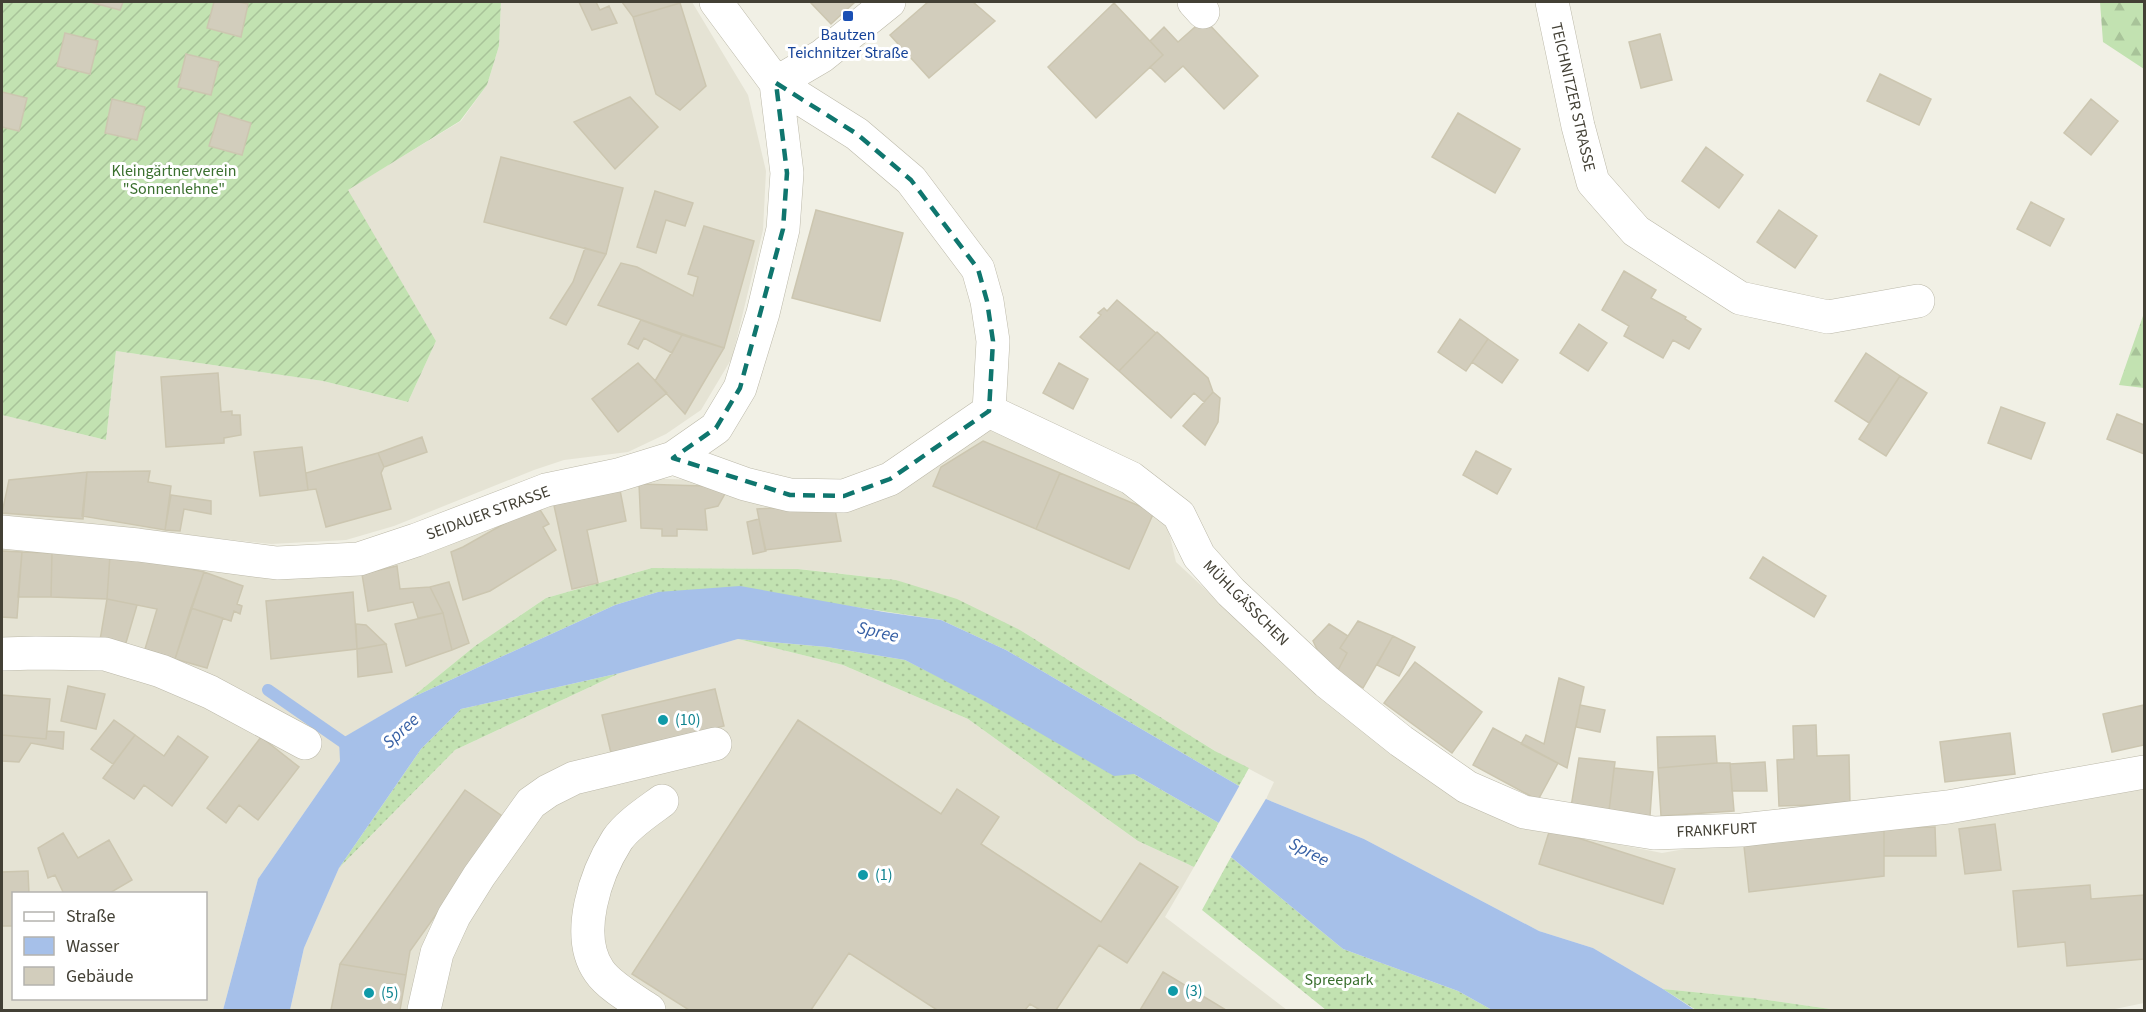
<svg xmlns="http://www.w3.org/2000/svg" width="2146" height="1012" font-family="'Source Sans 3',sans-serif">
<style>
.residential{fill:#e5e3d4;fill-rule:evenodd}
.grass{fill:url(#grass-dots)}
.forest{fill:url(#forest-firs)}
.garden{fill:url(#garden-furrows)}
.water{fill:#a6c0e9}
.pier{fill:#f1f0e5}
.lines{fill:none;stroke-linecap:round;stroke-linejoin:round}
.stream{stroke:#a6c0e9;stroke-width:12}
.building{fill:#d2cdbc;stroke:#ccc6b0;stroke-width:1.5}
.minor-casing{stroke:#bcb9a9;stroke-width:34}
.minor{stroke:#fff;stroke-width:33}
.marked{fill:none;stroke:#0f766e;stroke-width:4.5;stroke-dasharray:12 8;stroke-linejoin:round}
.transit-dot{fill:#1a4fb4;stroke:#fff;stroke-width:2}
.culture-dot{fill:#0f9aa8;stroke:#fff;stroke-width:2}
.labels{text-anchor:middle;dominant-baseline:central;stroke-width:6;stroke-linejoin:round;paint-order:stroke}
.transit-label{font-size:16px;fill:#164399;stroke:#fff}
.street-label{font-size:16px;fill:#434035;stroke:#fff}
.park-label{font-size:16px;fill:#3a6f2e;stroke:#fff}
.culture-label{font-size:16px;fill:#0d838f;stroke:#fff;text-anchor:start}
.water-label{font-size:18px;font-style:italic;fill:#3861a5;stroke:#fff}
</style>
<defs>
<pattern id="grass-dots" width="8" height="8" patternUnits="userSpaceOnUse" patternTransform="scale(1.5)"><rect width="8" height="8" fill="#c2e2b1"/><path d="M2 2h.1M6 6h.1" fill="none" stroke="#a8c399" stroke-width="1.8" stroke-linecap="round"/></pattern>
<pattern id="forest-firs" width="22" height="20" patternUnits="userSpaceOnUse" patternTransform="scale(1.5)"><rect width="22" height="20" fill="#c2e2b1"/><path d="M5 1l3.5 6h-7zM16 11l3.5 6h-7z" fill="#a8c399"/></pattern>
<pattern id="garden-furrows" width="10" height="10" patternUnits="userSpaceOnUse" patternTransform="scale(1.5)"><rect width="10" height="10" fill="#c2e2b1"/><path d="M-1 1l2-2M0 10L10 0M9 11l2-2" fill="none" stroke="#a8c399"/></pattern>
</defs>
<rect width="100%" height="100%" fill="#f1f0e5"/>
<path class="residential" d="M501,2H692L748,95L766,171L763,230L732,358L701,410L666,434L628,452L564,460L534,470L394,526L346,540L271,544L2,515V415L106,440L116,351L323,381L408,402L436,341L347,190L461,121L487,85L499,46Z
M987,423L1153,502L1165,515L1176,562L1301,678L1518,825L1662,853L1742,839L2144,784V1003L2110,1010H1837L1753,998L1663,989L1593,948L1539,931L1364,839L1266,799L1274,782L1215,751L1020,630L896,580L799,569L652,568L546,598L475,646L411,698L340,740V761L258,879L223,1010H2V545L148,553L243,575L546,497L636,478L700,480L789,502ZM14,894H206V998H14Z
M738,639L843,665L968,719L1138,841L1194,867L1165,917L1287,1010H290L304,948L339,868L455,750L620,673Z"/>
<path class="grass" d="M652,568L798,569L896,580L957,599L1020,630L1215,751L1249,768L1239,786L1006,650L941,620L835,604L658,592L615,605L411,698L475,646L546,598Z
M738,639L827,647L905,660L1134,774L1219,823L1194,867L1138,841L968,719L843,665Z
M620,673L455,750L339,868L421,749L461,709Z
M1231,857L1343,949L1458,991L1492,1010H1326L1202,910Z
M1663,989L1753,998L1837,1010H1696Z"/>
<path class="forest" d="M2100,2H2144V69L2103,42Z
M2144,313V388L2119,385Z"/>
<path class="garden" d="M2,2H501L499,46L487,85L460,121L348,190L436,341L408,402L323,381L116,351L106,440L2,415Z"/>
<path class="water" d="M740,586L884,612L941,620L1006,650L1239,786L1266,799L1364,839L1539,931L1593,948L1663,989L1695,1010H1492L1458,991L1343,949L1231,857L1219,823L1134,774L1114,776L988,703L905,660L827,647L738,639L620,673L461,709L421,749L339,868L304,948L290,1010H223L258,879L340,761L339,740L411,698L615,605L658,592Z"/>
<path class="pier" d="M1241,783L1267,797L1229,860L1217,826Z"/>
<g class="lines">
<path class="stream" d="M268,690L353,749"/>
</g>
<path class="building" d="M90,2H123L120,10Z
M214,2H239L248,4L241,37L207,28Z
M579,2H596L600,10L609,6L617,23L592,30Z
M622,2H679L680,3L633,17Z
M810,2H855L831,24Z
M928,2H973L995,21L929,78L890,35Z
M680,3L706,86L680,110L656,94L633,17Z
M1114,3L1163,55L1096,118L1048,67Z
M1204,19L1258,76L1224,109L1183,66L1165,82L1150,67L1163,55L1150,41L1164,27L1178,42Z
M65,33L98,41L90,74L57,66Z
M1660,34L1672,80L1641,88L1629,42Z
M186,54L219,62L211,95L178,87Z
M1880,74L1931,99L1919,125L1867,101Z
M2,92L27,98L19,131L2,127Z
M630,97L658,127L615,169L574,122Z
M112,99L145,107L137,140L105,133Z
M2091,99L2118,121L2091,155L2064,133Z
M219,113L251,123L242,155L209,146Z
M1458,113L1520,149L1495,193L1432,157Z
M1706,147L1743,175L1719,208L1682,181Z
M501,157L623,188L606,254L484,222Z
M655,191L693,203L685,226L666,220L656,253L637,247Z
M2031,202L2064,219L2050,246L2017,229Z
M816,210L903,233L880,321L792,298Z
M1779,210L1817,236L1795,268L1757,242Z
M704,226L754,241L724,348L598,305L621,263L637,267L693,296L698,277L688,274Z
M585,248L606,254L566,325L550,318L573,282Z
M1624,271L1656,290L1651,298L1686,317L1685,319L1701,329L1689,349L1673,340L1663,358L1624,336L1629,326L1602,310Z
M1117,300L1156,333L1119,371L1080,337L1101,315L1098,313L1104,308L1107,311Z
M1460,319L1488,339L1466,371L1438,352Z
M641,320L682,335L672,353L644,338L638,349L628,344Z
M1579,324L1607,343L1588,371L1560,353Z
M1157,332L1208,378L1213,392L1204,402L1194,393L1171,418L1119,371Z
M682,335L724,348L685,414L655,381Z
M1488,339L1518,360L1502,383L1472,362Z
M1866,353L1900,376L1869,423L1835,401Z
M638,363L667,393L618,432L592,399Z
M1059,363L1088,379L1073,409L1043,393Z
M218,373L221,412L232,411V415H240L241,435L224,438V443L166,447L161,377Z
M1900,376L1927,393L1886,456L1859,439Z
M1213,392L1220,398L1218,422L1205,445L1183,426Z
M2001,407L2045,423L2031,459L1988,443Z
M2117,414L2144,425V454L2107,439Z
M422,437L427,452L384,467L378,453Z
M983,441L1060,473L1036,529L933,486L941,467Z
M302,447L308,490L260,496L254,452Z
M1476,451L1511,469L1497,494L1463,475Z
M378,453L384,467L381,473L391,509L326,527L316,489L308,490L306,473Z
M150,471L148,482L171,486L165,530L82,516L87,472Z
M87,472L83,519L2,513L9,480Z
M1060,473L1154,512L1129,569L1036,529Z
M639,484L704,486L726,492L718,506L705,509L707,530L677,529V536H662V529L641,528Z
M619,485L626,521L587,530L598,583L572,589L553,501Z
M171,495L211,501V514L184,509L180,531L165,530Z
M834,504L841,541L765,550L757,509Z
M537,505L549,524L543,527L556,550L490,591L463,600L451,552L463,547Z
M759,519L766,551L753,554L747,522Z
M2,551L22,552L17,618L2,617Z
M22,552L52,553L51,597H18Z
M52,553L110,555L107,599L51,597Z
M110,555L147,559L204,572L175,659L145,649L157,609L107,599Z
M1763,557L1826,596L1814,617L1750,578Z
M397,566L400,589L430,587L443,613L418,618L413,602L368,611L362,574Z
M204,572L243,586L237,604L242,606L240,614L234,611L231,621L191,608Z
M449,582L469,643L452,650L443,613L430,587Z
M353,592L357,649L271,659L266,601Z
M107,599L137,605L125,646L100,640Z
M191,608L223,618L207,668L175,659Z
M443,613L452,650L406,666L395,624Z
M1358,621L1393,636L1363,688L1337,672L1347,653L1340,648Z
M356,624L366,625L386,644L357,649Z
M1329,624L1348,636L1340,648L1347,653L1337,672L1323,662L1313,641Z
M1393,636L1415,647L1399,676L1377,665Z
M386,644L392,672L358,677L357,649Z
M1415,662L1482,712L1452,753L1384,703Z
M1559,678L1584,687L1567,768L1521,744L1526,735L1544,744Z
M68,686L105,694L96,729L61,721Z
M715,689L724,726L611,753L602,715Z
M2,695L50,699L46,739L2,735Z
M1580,705L1605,710L1600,732L1576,727Z
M2144,705V745L2112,752L2103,714Z
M114,720L135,735L113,764L91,749Z
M798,720L941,814L957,789L999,817L981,844L1101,922L1140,863L1178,887L1127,963L1099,945L1056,1010H1040L1030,1004L1025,1010H937L849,953L811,1010H689L632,974Z
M1816,725L1817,756L1849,755L1850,804L1779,806L1777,760L1794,759L1793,726Z
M1493,728L1558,763L1538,800L1473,765Z
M47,731L64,732L63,749L31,743L19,762L2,761V735L46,739Z
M2010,733L2015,774L1945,782L1940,742Z
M135,735L164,756L178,736L208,757L172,806L144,785L134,799L103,778Z
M1715,736L1717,763L1658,768L1657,737Z
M261,737L299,767L258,820L239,805L226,823L207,808Z
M1579,758L1615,762L1609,811L1571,807Z
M1765,762L1767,791H1732L1730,764Z
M1717,763H1730L1734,811L1661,816L1658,768Z
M1614,768L1653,772L1650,816L1609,811Z
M465,790L505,818L410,951L406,975L340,964Z
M1995,824L2001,870L1965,874L1959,829Z
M1935,827L1936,856H1884V828Z
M1884,828V876L1749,892L1744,846Z
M1550,829L1675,869L1663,904L1539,864Z
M63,833L78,858L109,840L132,880L108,894H64L55,875L48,878L38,848Z
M28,871L29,894H14V926H2V872Z
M2090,885L2091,899L2144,895V959L2067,966L2065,942L2018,947L2013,891Z
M340,964L406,975L400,1010H331Z
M1163,972L1226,1010H1140Z"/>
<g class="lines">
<g class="minor-casing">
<path id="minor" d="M716,2L776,83L857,134L911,180L978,269L987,301L993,341L989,411
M1194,2L1203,12
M1552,2L1578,126L1593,182L1636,231L1740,298L1828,317L1918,301
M776,83L822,56L889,2
M989,411L1131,478L1179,515L1199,556L1231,592L1327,682L1401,741L1467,787L1524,812L1654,833L1742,830L1948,807L2144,772
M673,458L745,484L790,495L844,496L890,479L989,411
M2,532L138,545L277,563L359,559L416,540L546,490L618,475L673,458L716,428L740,388L763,313L783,229L787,173L776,83
M2,654L36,653L105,654L161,671L210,692L305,743
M424,1010L437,953L454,916L479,876L531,803L548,791L574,778L715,744
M649,1010C634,1000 609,986 599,971C574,935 596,873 617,840C627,825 647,812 662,801"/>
</g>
<use href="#minor" class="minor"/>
</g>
<path class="marked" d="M776,83L857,134L911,180L978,269L987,301L993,341L989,411L890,479L844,496L790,495L673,458L716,428L740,388L783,229L787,173Z"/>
<rect class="transit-dot" x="842" y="10" width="12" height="12" rx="3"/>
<g class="culture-dot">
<circle cx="663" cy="720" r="6"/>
<circle cx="863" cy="875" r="6"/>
<circle cx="1173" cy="991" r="6"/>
<circle cx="369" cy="993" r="6"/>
</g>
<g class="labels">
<g class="transit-label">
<text x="848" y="35">Bautzen<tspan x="848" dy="18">Teichnitzer Straße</tspan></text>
</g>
<g class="street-label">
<text transform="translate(1573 97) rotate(77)">TEICHNITZER STRASSE</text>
<text transform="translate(488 513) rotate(-20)">SEIDAUER STRASSE</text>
<text transform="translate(1246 603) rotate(45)">MÜHLGÄSSCHEN</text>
<text transform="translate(1717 830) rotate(-3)">FRANKFURT</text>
</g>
<g class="park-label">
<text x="174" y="171">Kleingärtnerverein<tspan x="174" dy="18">"Sonnenlehne"</tspan></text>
<text x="1339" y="980">Spreepark</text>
</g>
<g class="culture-label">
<text x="675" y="720">(10)</text>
<text x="875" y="875">(1)</text>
<text x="1185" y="991">(3)</text>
<text x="381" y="993">(5)</text>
</g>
<g class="water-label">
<text transform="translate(878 632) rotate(13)">Spree</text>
<text transform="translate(401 731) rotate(-42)">Spree</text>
<text transform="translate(1309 852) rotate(27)">Spree</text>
</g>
</g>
<rect width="2146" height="1012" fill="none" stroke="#434035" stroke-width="6"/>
<rect x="12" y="892" width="195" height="108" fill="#ffffff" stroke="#b4b3ae" stroke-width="1.5"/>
<rect x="24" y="912" width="30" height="9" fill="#ffffff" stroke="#b4b3ae" stroke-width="1.5"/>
<text x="66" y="922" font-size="18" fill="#434035">Straße</text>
<rect x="24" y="937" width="30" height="18" fill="#a6c0e9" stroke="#b4b3ae" stroke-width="1.5"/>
<text x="66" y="952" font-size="18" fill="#434035">Wasser</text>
<rect x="24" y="967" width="30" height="18" fill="#d2cdbc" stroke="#b4b3ae" stroke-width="1.5"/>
<text x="66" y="982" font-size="18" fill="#434035">Gebäude</text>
</svg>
